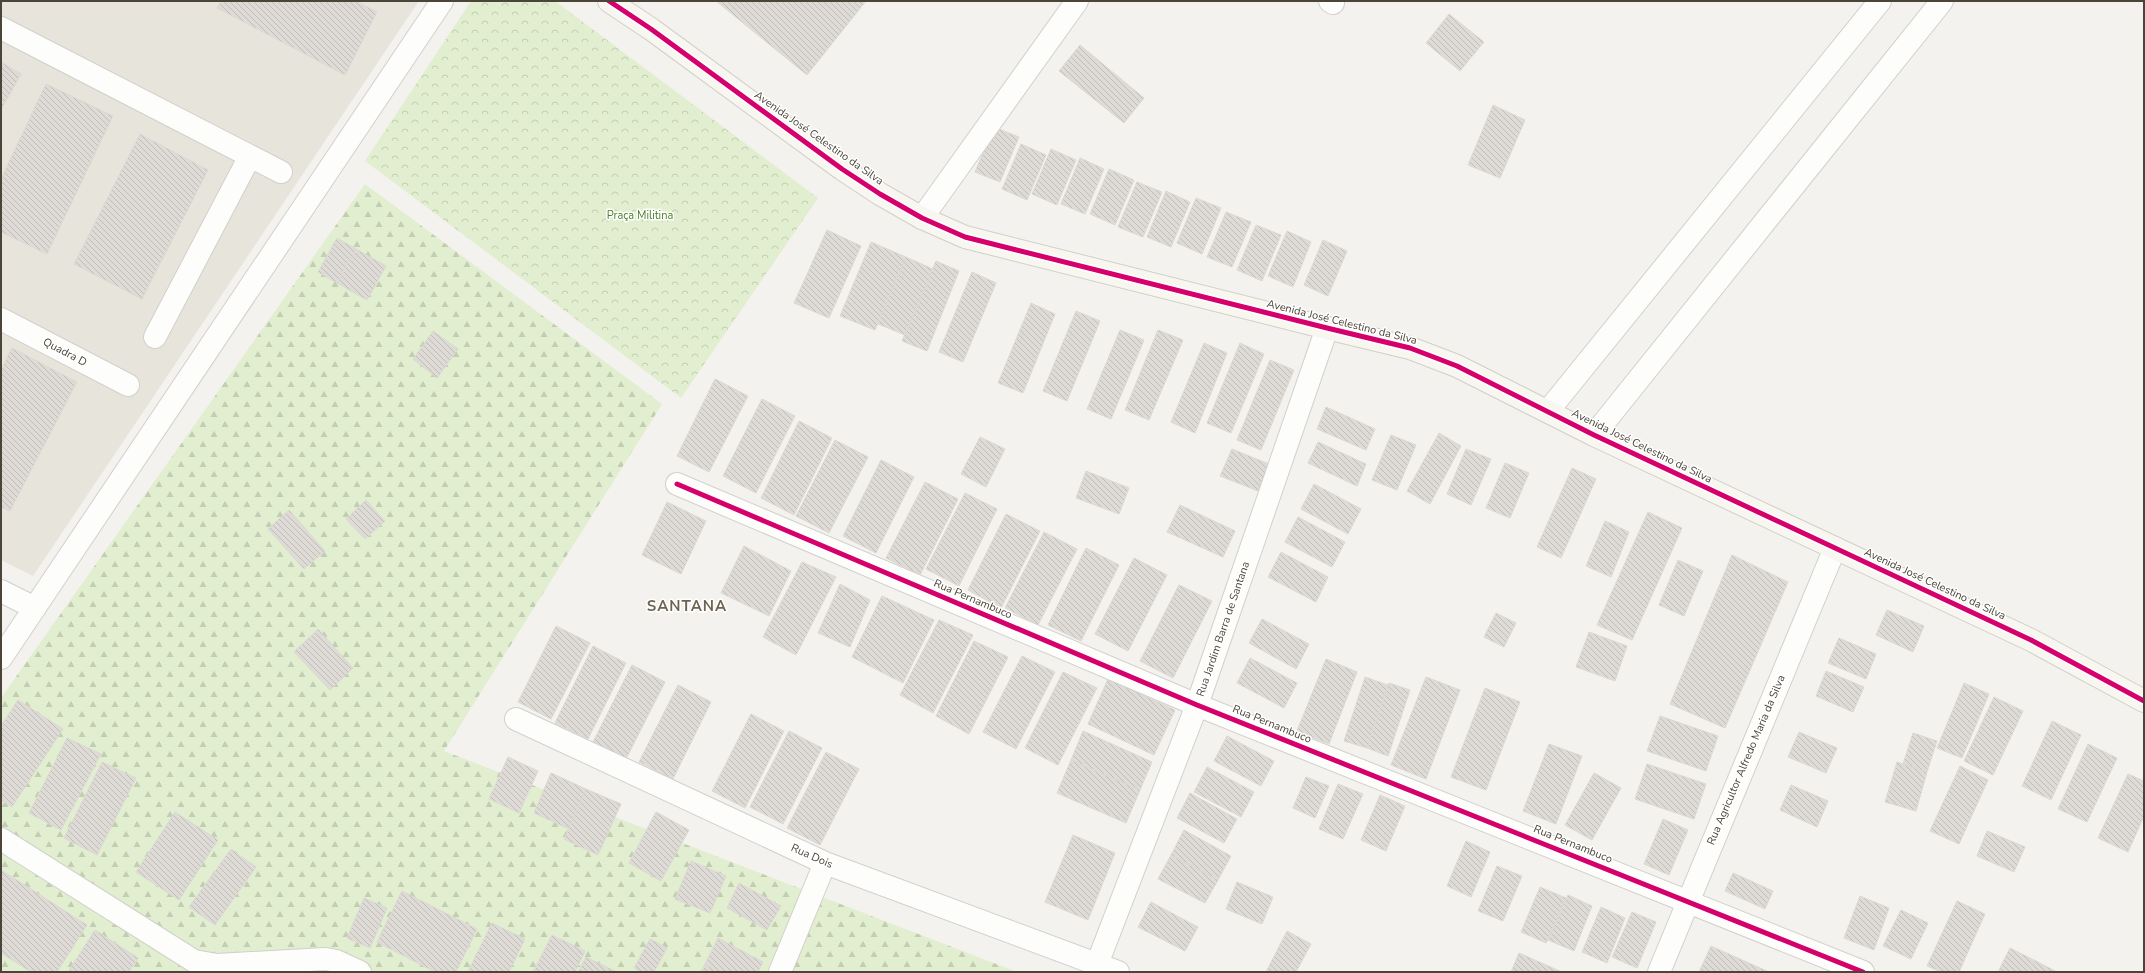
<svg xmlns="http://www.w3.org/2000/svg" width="2145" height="973" font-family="'Nunito Sans',sans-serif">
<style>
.residential{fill:#e7e4dc}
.forest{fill:url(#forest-firs)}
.park{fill:url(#park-crowns)}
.building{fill:url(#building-back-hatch);stroke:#dcd9d4}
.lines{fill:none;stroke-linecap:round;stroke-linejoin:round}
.street-casing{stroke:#d2d0cb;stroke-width:24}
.secondary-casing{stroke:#d3cfc5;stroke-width:24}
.street{stroke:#fdfdfc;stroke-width:22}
.secondary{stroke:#f7f6f1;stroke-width:22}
.cycleway-casing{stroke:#fff;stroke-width:8}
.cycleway{stroke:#d6006c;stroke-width:5}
.labels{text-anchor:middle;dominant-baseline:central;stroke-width:3;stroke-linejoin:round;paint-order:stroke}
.street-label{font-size:11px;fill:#4b4439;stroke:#fff}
.park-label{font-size:11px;fill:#4a7f2a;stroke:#fff}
.district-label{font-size:15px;font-weight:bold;letter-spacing:1px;fill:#6e6250;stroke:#fff}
</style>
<defs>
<pattern id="forest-firs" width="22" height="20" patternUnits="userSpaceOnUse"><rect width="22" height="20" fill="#e1eecf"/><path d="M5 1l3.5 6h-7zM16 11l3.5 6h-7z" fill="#c3cdb2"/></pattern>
<pattern id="park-crowns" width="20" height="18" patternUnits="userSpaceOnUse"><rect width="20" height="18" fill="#e1eecf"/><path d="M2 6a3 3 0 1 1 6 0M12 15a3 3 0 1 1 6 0" fill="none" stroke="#c3cdb2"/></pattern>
<pattern id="building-back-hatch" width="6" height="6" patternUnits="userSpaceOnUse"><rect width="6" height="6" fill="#dedbd6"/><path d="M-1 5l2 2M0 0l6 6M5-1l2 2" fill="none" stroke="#c0bdb8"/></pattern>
</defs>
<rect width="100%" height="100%" fill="#f4f2ee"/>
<path class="residential" d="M1,1H419L33,576L1,560Z"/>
<path class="forest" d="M365,184L662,404L444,751L1017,972H1V698Z"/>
<path class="park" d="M471,1H555L818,198L681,398L365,161Z"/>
<path class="building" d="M221,1H356L377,12L345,75L217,8Z
M716,1H866L807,75Z
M1449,14L1484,42L1460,71L1426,43Z
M1080,45L1144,98L1124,123L1059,71Z
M1,62L21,74L1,110Z
M46,84L113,116L47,254L1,232V179Z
M1493,105L1525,120L1500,178L1468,165Z
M994,127L1019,137L1000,182L975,172Z
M140,134L208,170L142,299L74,264Z
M1021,144L1046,155L1027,200L1002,189Z
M1051,149L1076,160L1057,205L1032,194Z
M1080,158L1104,169L1085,214L1061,204Z
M1109,169L1134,180L1115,225L1090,214Z
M1137,182L1162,192L1143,237L1118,227Z
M1166,191L1190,202L1171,247L1147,237Z
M1196,198L1221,208L1202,254L1177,243Z
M1226,212L1251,222L1232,267L1207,257Z
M1256,225L1281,235L1262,281L1237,270Z
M827,230L861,246L829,318L794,303Z
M1287,231L1311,242L1293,287L1268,276Z
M337,238L356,249L337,283L318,272Z
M1323,240L1347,251L1328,296L1304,285Z
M871,242L906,257L875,330L840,316Z
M356,249L386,266L367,300L337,283Z
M906,257L933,269L905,335L878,324Z
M936,261L959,271L927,351L902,341Z
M972,272L996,283L963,362L939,352Z
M1031,303L1055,314L1023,393L998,383Z
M1076,311L1100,321L1067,401L1043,391Z
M1120,330L1144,340L1111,419L1087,409Z
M1158,330L1183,340L1149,420L1125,410Z
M433,331L458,349L437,378L413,359Z
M1204,343L1227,353L1195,433L1171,422Z
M1240,343L1264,354L1231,433L1207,423Z
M12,348L77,382L10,511L1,507V370Z
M1270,360L1294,370L1261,450L1237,440Z
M715,379L748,396L709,472L677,456Z
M762,399L795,416L756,493L723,476Z
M1326,407L1375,429L1366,450L1317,429Z
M799,421L832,438L794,515L761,498Z
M1439,433L1461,446L1430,504L1407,491Z
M1391,435L1416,445L1397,490L1372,480Z
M980,437L1005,449L986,487L961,474Z
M835,440L868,457L829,533L796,516Z
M1318,442L1366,464L1357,486L1308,463Z
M1232,449L1269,464L1258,491L1220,476Z
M1466,449L1491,459L1471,505L1447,494Z
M881,460L914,477L876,553L843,536Z
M1505,463L1529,473L1510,518L1486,508Z
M1572,468L1596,479L1561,558L1537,547Z
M1086,471L1129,488L1119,514L1076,498Z
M925,482L958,499L920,575L886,558Z
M1314,484L1361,509L1348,534L1301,509Z
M965,493L997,509L959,586L926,569Z
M366,500L385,521L365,539L346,519Z
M667,502L706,521L681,574L642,555Z
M1180,505L1235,531L1223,557L1167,532Z
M289,510L325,551L304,569L268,529Z
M1648,512L1682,528L1632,640L1597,625Z
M1006,514L1040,531L1001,608L968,590Z
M1298,517L1345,542L1332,567L1285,542Z
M1605,521L1629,532L1611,577L1586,566Z
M1044,532L1077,549L1038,625L1005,608Z
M744,546L791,571L769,616L721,593Z
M1086,548L1119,565L1081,641L1048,625Z
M1281,552L1328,577L1316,602L1268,577Z
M1732,555L1788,582L1725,728L1670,704Z
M1134,558L1167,575L1128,651L1095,634Z
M1678,560L1703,571L1684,616L1659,605Z
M802,562L836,577L796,655L763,637Z
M840,584L870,600L850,647L818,633Z
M1179,585L1212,601L1173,678L1140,661Z
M882,596L934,620L903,683L852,657Z
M1887,610L1924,626L1913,652L1876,635Z
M1496,613L1516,623L1504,647L1484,637Z
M1262,619L1309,644L1296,669L1249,643Z
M939,620L973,635L933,713L900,695Z
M556,626L590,643L551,719L518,702Z
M318,629L353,668L330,690L294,652Z
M1589,632L1627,646L1615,681L1576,667Z
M1839,638L1876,654L1866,679L1828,663Z
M974,641L1008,657L969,734L936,716Z
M593,646L626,663L588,739L555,723Z
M1022,656L1055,672L1016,749L983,732Z
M1250,658L1297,683L1284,708L1237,683Z
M1326,659L1357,672L1329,744L1297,731Z
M632,665L665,682L626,759L593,742Z
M1826,671L1864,687L1853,712L1816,696Z
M1063,672L1097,688L1058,765L1025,748Z
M1365,677L1388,685L1367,748L1344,741Z
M1426,677L1460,690L1426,779L1391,765Z
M1108,679L1175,710L1154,755L1088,724Z
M1389,683L1410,690L1388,756L1367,748Z
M1964,683L1989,694L1962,758L1937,748Z
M678,685L711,702L673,779L639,762Z
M1485,688L1520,702L1486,790L1451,777Z
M1994,697L2023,711L1993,775L1964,761Z
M18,700L63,729L12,807L1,800V726Z
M751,714L784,731L745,808L712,791Z
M1660,716L1718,736L1706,771L1647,751Z
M2052,721L2081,735L2051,800L2022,786Z
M789,731L822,748L783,824L750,807Z
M1083,731L1152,762L1140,790L1071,760Z
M1799,732L1837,748L1826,773L1788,757Z
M1913,733L1937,741L1927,772L1903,764Z
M1227,736L1274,761L1261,786L1214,761Z
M67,738L101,754L61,830L29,813Z
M1549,744L1582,756L1556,824L1523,811Z
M2088,744L2117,758L2087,822L2058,809Z
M826,752L859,769L820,845L787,828Z
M508,757L538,771L519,813L489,799Z
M1071,760L1140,790L1126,823L1057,793Z
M102,762L136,778L97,855L64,838Z
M1897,762L1927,772L1916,811L1885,802Z
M1647,764L1706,784L1694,819L1635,799Z
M1960,766L1988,780L1959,844L1930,831Z
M1207,767L1254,792L1241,817L1194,792Z
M551,773L586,789L569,829L534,813Z
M1594,773L1621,788L1592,840L1565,825Z
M2128,774L2144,781V816L2128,852L2098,838Z
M1306,777L1329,786L1315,818L1293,808Z
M1338,784L1363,794L1343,839L1319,829Z
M1791,785L1828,801L1817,827L1780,810Z
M586,789L621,804L598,855L564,839Z
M1190,793L1237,819L1224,843L1177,818Z
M1380,795L1405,806L1386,851L1361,840Z
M175,812L218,840L179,900L136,872Z
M656,812L689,830L661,881L629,863Z
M1663,819L1688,830L1669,875L1644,864Z
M1184,830L1231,856L1218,880L1171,855Z
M1987,831L2025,847L2014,872L1977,856Z
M1073,835L1115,853L1088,920L1045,902Z
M1466,841L1490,852L1471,897L1447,886Z
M231,849L256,867L215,925L189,907Z
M1171,855L1218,880L1205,903L1158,879Z
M691,861L726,876L710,913L675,899Z
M1497,866L1522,876L1503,921L1478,911Z
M1,870L87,925L57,972H31L1,953Z
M1733,873L1773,891L1765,909L1725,891Z
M1237,882L1273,897L1262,924L1226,909Z
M739,883L781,906L767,930L727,908Z
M1540,887L1566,898L1546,943L1521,932Z
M402,891L477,929L456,972H435L377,942Z
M1568,895L1592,906L1574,951L1548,940Z
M1860,896L1889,908L1874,950L1844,938Z
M364,898L387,908L370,948L347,938Z
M1957,901L1985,914L1959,972H1941L1927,966Z
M1151,902L1198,927L1185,951L1138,927Z
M1601,907L1625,918L1607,963L1582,952Z
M1901,910L1928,923L1911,959L1883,946Z
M1632,912L1656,922L1637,968L1612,957Z
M492,923L525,939L509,972H468Z
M95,930L138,958L129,972H68Z
M1287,931L1311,944L1296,972H1266Z
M552,935L585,951L575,972H533Z
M718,938L763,962L758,972H719L705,964Z
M650,939L667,948L654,972H641L634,968Z
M1711,946L1769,972H1699Z
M2010,948L2034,960L2028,972H1998Z
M1519,953L1562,972H1511Z
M586,957L617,972H578Z
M2034,960L2057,972H2028Z
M705,964L719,972H701Z"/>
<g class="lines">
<g class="street-casing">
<path id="street" d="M1330,1L1333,3
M1,28L281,172
M922,218L1077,1
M1,319L128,385
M155,337L250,156
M1548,411L1880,1
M1594,435L1942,1
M677,484L1197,705L1863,972
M1,591L35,608
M1,658L442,1
M516,719L825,863L1118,972
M1,839L194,961L217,965L326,959L336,961L360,972
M780,972L825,863
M1094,972L1197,705L1327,328
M1659,972L1835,548"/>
</g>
<g class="secondary-casing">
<path id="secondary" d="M609,1L651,29L842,169L880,194L922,218L965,237L1327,328L1410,348L1457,366L1594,435L2031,640L2144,701"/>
</g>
<use href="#street" class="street"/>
<use href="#secondary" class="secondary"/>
<g class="cycleway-casing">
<path id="cycleway" d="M609,1L651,29L842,169L880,194L922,218L965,237L1327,328L1410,348L1457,366L1594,435L2031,640L2144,701
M677,484L1197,705L1863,972"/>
</g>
<use href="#cycleway" class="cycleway"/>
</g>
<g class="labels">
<g class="street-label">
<text transform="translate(819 138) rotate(35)">Avenida José Celestino da Silva</text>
<text transform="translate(1342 322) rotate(14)">Avenida José Celestino da Silva</text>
<text transform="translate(65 352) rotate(28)">Quadra D</text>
<text transform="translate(1642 446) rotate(26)">Avenida José Celestino da Silva</text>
<text transform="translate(1935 584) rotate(25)">Avenida José Celestino da Silva</text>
<text transform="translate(973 599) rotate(23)">Rua Pernambuco</text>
<text transform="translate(1223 629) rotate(-71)">Rua Jardim Barra de Santana</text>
<text transform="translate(1272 724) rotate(22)">Rua Pernambuco</text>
<text transform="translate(1746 760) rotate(-67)">Rua Agricultor Alfredo Maria da Silva</text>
<text transform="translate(1573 844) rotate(22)">Rua Pernambuco</text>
<text transform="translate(812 856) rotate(24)">Rua Dois</text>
</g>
<g class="park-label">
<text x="640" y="215">Praça Militina</text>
</g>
<g class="district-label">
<text x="687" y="606">SANTANA</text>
</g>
</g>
<rect width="2145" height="973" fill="none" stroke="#4b4439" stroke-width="4"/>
</svg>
